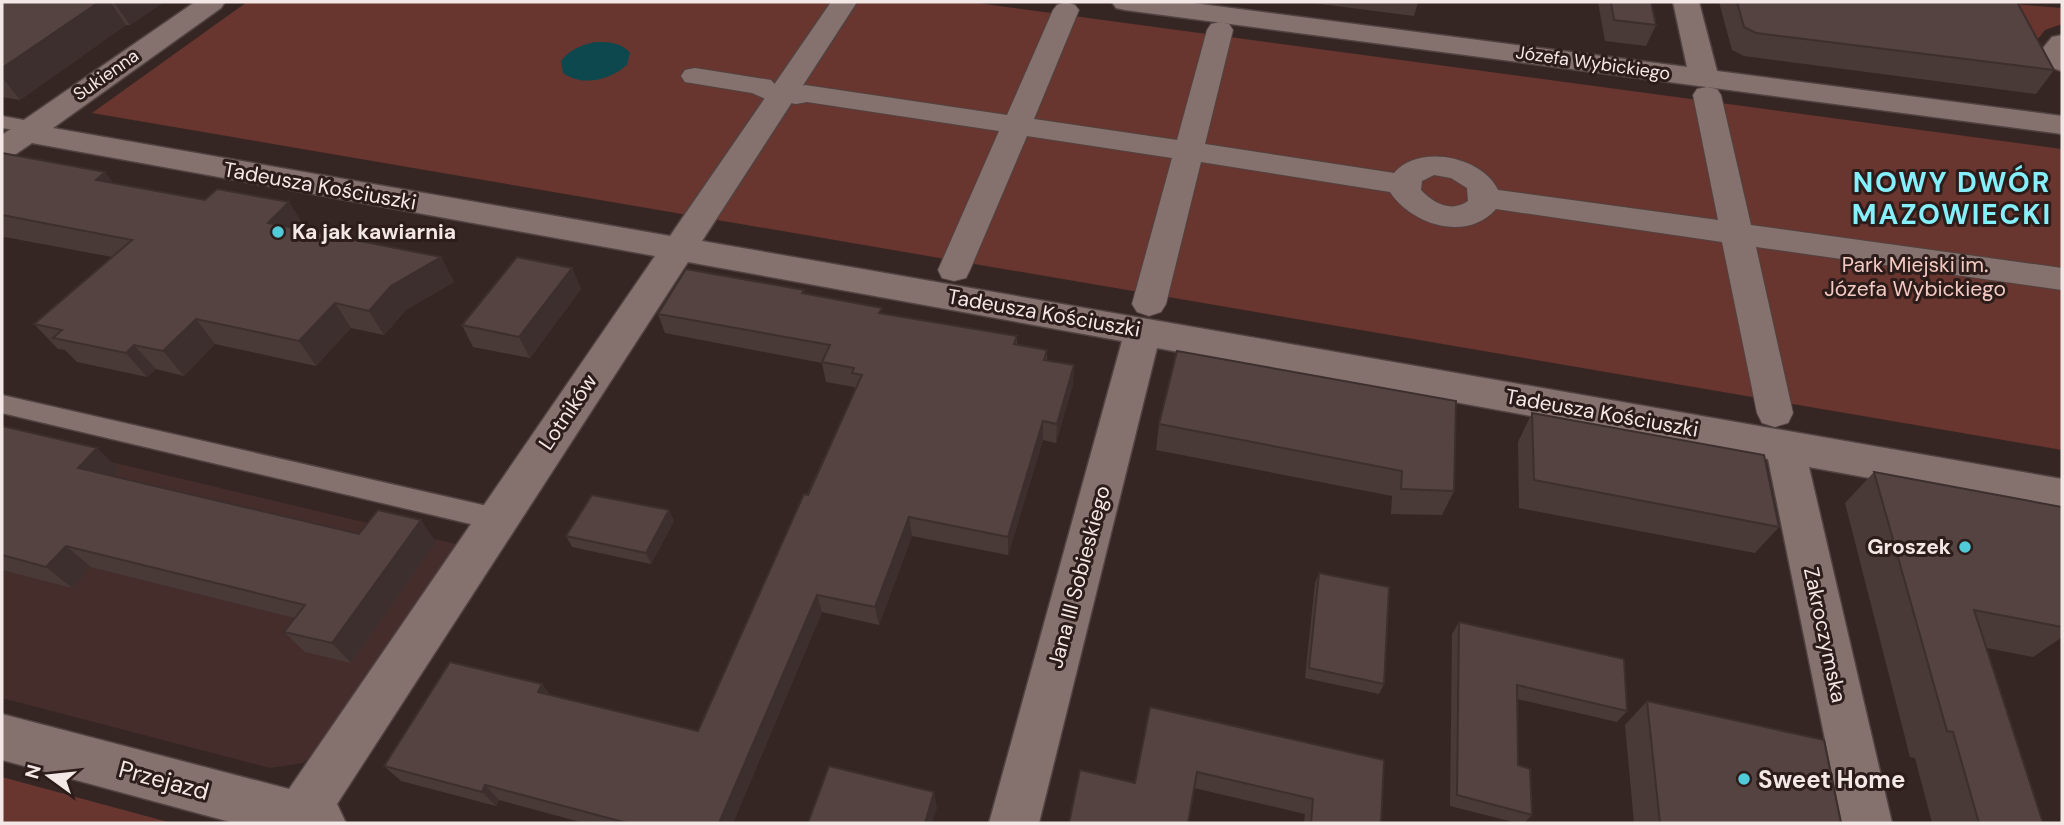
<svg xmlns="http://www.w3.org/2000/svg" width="2064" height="825" font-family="'DM Sans',sans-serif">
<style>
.built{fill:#442d2a}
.green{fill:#68352f}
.water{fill:#0c484e}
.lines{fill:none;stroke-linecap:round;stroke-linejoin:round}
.service-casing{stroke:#514341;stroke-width:3}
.pedestrian-casing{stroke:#514341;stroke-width:2}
.minor-casing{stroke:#514341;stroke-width:3}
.tertiary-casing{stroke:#514341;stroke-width:3}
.service{fill:#85726f;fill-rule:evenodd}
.pedestrian{fill:#85726f;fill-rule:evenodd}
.minor{fill:#85726f;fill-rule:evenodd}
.tertiary{fill:#85726f;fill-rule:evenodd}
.wall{fill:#493a38}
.shaded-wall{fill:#3c2f2e}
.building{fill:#554341;stroke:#3c2f2e;stroke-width:2}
.poi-dot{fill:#52cbd8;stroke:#2c1c1a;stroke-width:2.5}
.labels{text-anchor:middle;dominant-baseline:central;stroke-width:6;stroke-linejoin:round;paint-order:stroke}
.far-street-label{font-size:18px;fill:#f4e8e7;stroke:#2c1c1a}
.street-label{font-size:21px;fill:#f4e8e7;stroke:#2c1c1a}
.poi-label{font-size:21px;font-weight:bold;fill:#f4e8e7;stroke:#2c1c1a;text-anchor:start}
.park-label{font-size:21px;fill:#f4c9c2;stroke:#2c1c1a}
.near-poi-label{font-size:24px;font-weight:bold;fill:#f4e8e7;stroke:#2c1c1a;text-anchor:start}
.near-street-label{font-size:24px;fill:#f4e8e7;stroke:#2c1c1a}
.district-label{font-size:28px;font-weight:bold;letter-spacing:2px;fill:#85f0fc;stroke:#2c1c1a}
</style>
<rect width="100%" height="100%" fill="#362623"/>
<path class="built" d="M2,436L460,545L330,739L303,763L270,768L2,698Z"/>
<path class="green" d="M247,2H970L2062,149V450L92,113Z
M2014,4L2062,8V24L2045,30L2037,40Z
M2,777L168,822L173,823H2Z"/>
<path class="water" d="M595,42C609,42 621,42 630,53L627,65C610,80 583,87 563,73L561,61C570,49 582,45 595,42Z"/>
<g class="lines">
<g class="service-casing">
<path id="service" d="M2,116L40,123L43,127L33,133L2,128Z
M2,395L496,508L505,511L509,519L505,527L496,530L2,413Z"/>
</g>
<g class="pedestrian-casing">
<path id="pedestrian" d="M1066,2L1075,5L1079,10L1034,119L1177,140L1207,30L1211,24L1220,22L1229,24L1233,30L1205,144L1394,173C1419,143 1483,157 1498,190L1718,220L1693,95L1697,89L1707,87L1717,89L1721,95L1751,225L2062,268V290L1756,247L1793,413L1788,423L1775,427L1762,423L1757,413L1722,242L1496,209C1466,243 1411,224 1390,192L1201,162L1166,304L1161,312L1149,316L1137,312L1132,304L1172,158L1027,136L970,270L966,278L954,281L942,278L938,270L999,131L807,102L796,104L786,102L782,96L786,90L805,85L1007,115L1053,10L1057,5ZM1434,175L1451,178L1467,188L1468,201C1451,213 1433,203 1421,190L1422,181Z
M695,68L771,80L782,92L778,98L768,100L752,93L685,82L681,76L685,70Z"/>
</g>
<g class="minor-casing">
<path id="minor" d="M195,2H225L221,8L53,128L670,236L831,2H857L702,241L2062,479V513L1809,467L1892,823H1842L1768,459L1157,348L1039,823H989L1122,341L688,262L337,804L346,823H234L2,760V714L289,789L655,256L32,143L13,156L2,159V135Z
M1112,2H1185L1687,67L1673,2H1699L1717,71L2062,116V134L1125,10L1116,8Z"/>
</g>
<g class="tertiary-casing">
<path id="tertiary" d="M2062,35V71L2052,68L2043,48L2052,37Z"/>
</g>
<use href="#service" class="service"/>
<use href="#pedestrian" class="pedestrian"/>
<use href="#minor" class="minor"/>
<use href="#tertiary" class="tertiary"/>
</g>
<path class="wall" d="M2,2H164L130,25H126L20,100L2,97Z
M1305,2H1418L1414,16Z
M1598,2H1651L1656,25L1646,46L1605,41Z
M1719,2H2017L2054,70L2036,94L1744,56L1732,50Z
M2,153L105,172L113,183L305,227L302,230L441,257L454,282L406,310L384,335L351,328L316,366L215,344L184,376L156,369L147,377L77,362L65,350L58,349L34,324L112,257L5,237L2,239Z
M572,268L581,289L530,358L473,347L462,325Z
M805,294L882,314L1017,336V344L1047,350V360L1073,384L1056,443L1043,440L1008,555L912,536L879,625L822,612L733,823H584L499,800L496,806L401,781L384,766L542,684L550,695L698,731L855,390L854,387L826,382L822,363L665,333L658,314Z
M1177,351L1454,491L1442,515L1391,514L1392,496L1156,450L1159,424Z
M1532,413L1779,527L1755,553L1519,508L1518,442Z
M2,426L97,448L120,470L114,477L359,534L436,542L351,663L305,652L284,632L295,618L91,567L72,588L2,570Z
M1874,472L2062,507V637L2033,657L1987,648L2043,823H2045H1932L1915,758L1910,757L1845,503Z
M669,510L674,521L651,564L572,547L566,536Z
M1319,573L1384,684L1379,694L1305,678L1315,583Z
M1459,622L1627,711L1617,722L1517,699L1518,765L1532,815L1524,823H1517L1450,806L1452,634Z
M1647,701L1841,823H1634L1625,725Z
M1150,707L1381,823H1304L1305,814L1194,788L1135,783Z"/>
<path class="shaded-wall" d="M99,2H110L126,25L20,100L2,77V68Z
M114,2H164L130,25Z
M105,172L124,197L96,180Z
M289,202L305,227L284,248L268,223Z
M441,257L454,282L406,310L384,335L369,311L391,286Z
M572,268L581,289L530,358L519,337Z
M335,303L351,328L316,366L299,341Z
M196,319L215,344L184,376L163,351Z
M134,345L156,369L147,377L126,353Z
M1074,365L1073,384L1056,443L1057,424Z
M1043,421V440L1008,555V537Z
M97,448L120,470L101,490L78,468Z
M669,510L674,521L651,564L646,553Z
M909,517L912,536L879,625L875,607Z
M421,520L436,542L351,663L332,643Z
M66,546L91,567L72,588L46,567Z
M817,595L822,612L733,823H719Z
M542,684L554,700L538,692Z
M485,785L499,800L496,806L482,792Z
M934,792L937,808L932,823H925Z"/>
<path class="building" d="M2,2H99L2,68Z
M1611,2H1651L1656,25L1614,20Z
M1737,2H2017L2054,70L1756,33L1744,27Z
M2,153L105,172L96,180L205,200L217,189L289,202L268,223L441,257L391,286L369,311L335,303L299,341L196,319L163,351L134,345L126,353L53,338L62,330L34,324L132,240L2,215Z
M517,257L572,268L519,337L462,325Z
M686,269L804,290L802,293L882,308L879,313L1017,336L1014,344L1047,350L1044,360L1074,365L1057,424L1043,421L1008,537L909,517L875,607L817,595L719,823H627L485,785L482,792L384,766L450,662L542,684L538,692L698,731L804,494L808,495L862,375L852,373L854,368L822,362L830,345L658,314Z
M1177,351L1456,401L1454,491L1401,489L1402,471L1159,424Z
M1532,413L1764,455L1779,527L1534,480Z
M2,426L97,448L78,468L359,534L378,510L421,520L332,643L284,632L305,605L66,546L46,567L2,555Z
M1874,472L2062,507V627L1974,610L2043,823H2045H1979L1953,732L1947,731Z
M592,495L669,510L646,553L566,536Z
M1319,573L1389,587L1384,684L1309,668Z
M1459,622L1624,659L1627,711L1517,685L1518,765L1530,769L1532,815L1457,795Z
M1647,701L1824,740L1841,823H1660Z
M1150,707L1384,760L1381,823H1311L1313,799L1197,772L1188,823H1069L1080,770L1135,783Z
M829,766L934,792L925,823H808Z"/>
<g class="poi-dot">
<circle cx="278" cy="232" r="7"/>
<circle cx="1965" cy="547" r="7"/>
<circle cx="1744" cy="779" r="7"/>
</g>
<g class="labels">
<g class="far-street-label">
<text transform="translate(1593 63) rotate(8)">Józefa Wybickiego</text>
<text transform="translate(106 75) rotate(-35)">Sukienna</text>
</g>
<g class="street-label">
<text transform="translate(320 186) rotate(10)">Tadeusza Kościuszki</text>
<text transform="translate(1044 313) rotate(10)">Tadeusza Kościuszki</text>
<text transform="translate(568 412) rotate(-56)">Lotników</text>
<text transform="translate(1602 413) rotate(10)">Tadeusza Kościuszki</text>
<text transform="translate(1079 577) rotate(-75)">Jana III Sobieskiego</text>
<text transform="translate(1825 635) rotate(78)">Zakroczymska</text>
</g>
<g class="poi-label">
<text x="292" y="232">Ka jak kawiarnia</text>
<text x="1951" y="547" text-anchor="end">Groszek</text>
</g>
<g class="park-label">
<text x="1915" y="265">Park Miejski im.<tspan x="1915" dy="24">Józefa Wybickiego</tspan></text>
</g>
<g class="near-poi-label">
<text x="1758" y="779">Sweet Home</text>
</g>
<g class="near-street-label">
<text transform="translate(164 780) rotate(15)">Przejazd</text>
</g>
<g class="district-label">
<text x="1952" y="182">NOWY DWÓR<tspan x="1952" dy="32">MAZOWIECKI</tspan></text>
</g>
</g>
<rect width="2064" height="825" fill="none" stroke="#f4e8e7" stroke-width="7"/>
<g transform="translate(49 776) rotate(285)" stroke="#2c1c1a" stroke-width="5" paint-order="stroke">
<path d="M0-5L12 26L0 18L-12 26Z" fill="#f4e8e7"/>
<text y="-10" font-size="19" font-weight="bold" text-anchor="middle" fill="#f4e8e7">N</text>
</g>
</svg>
